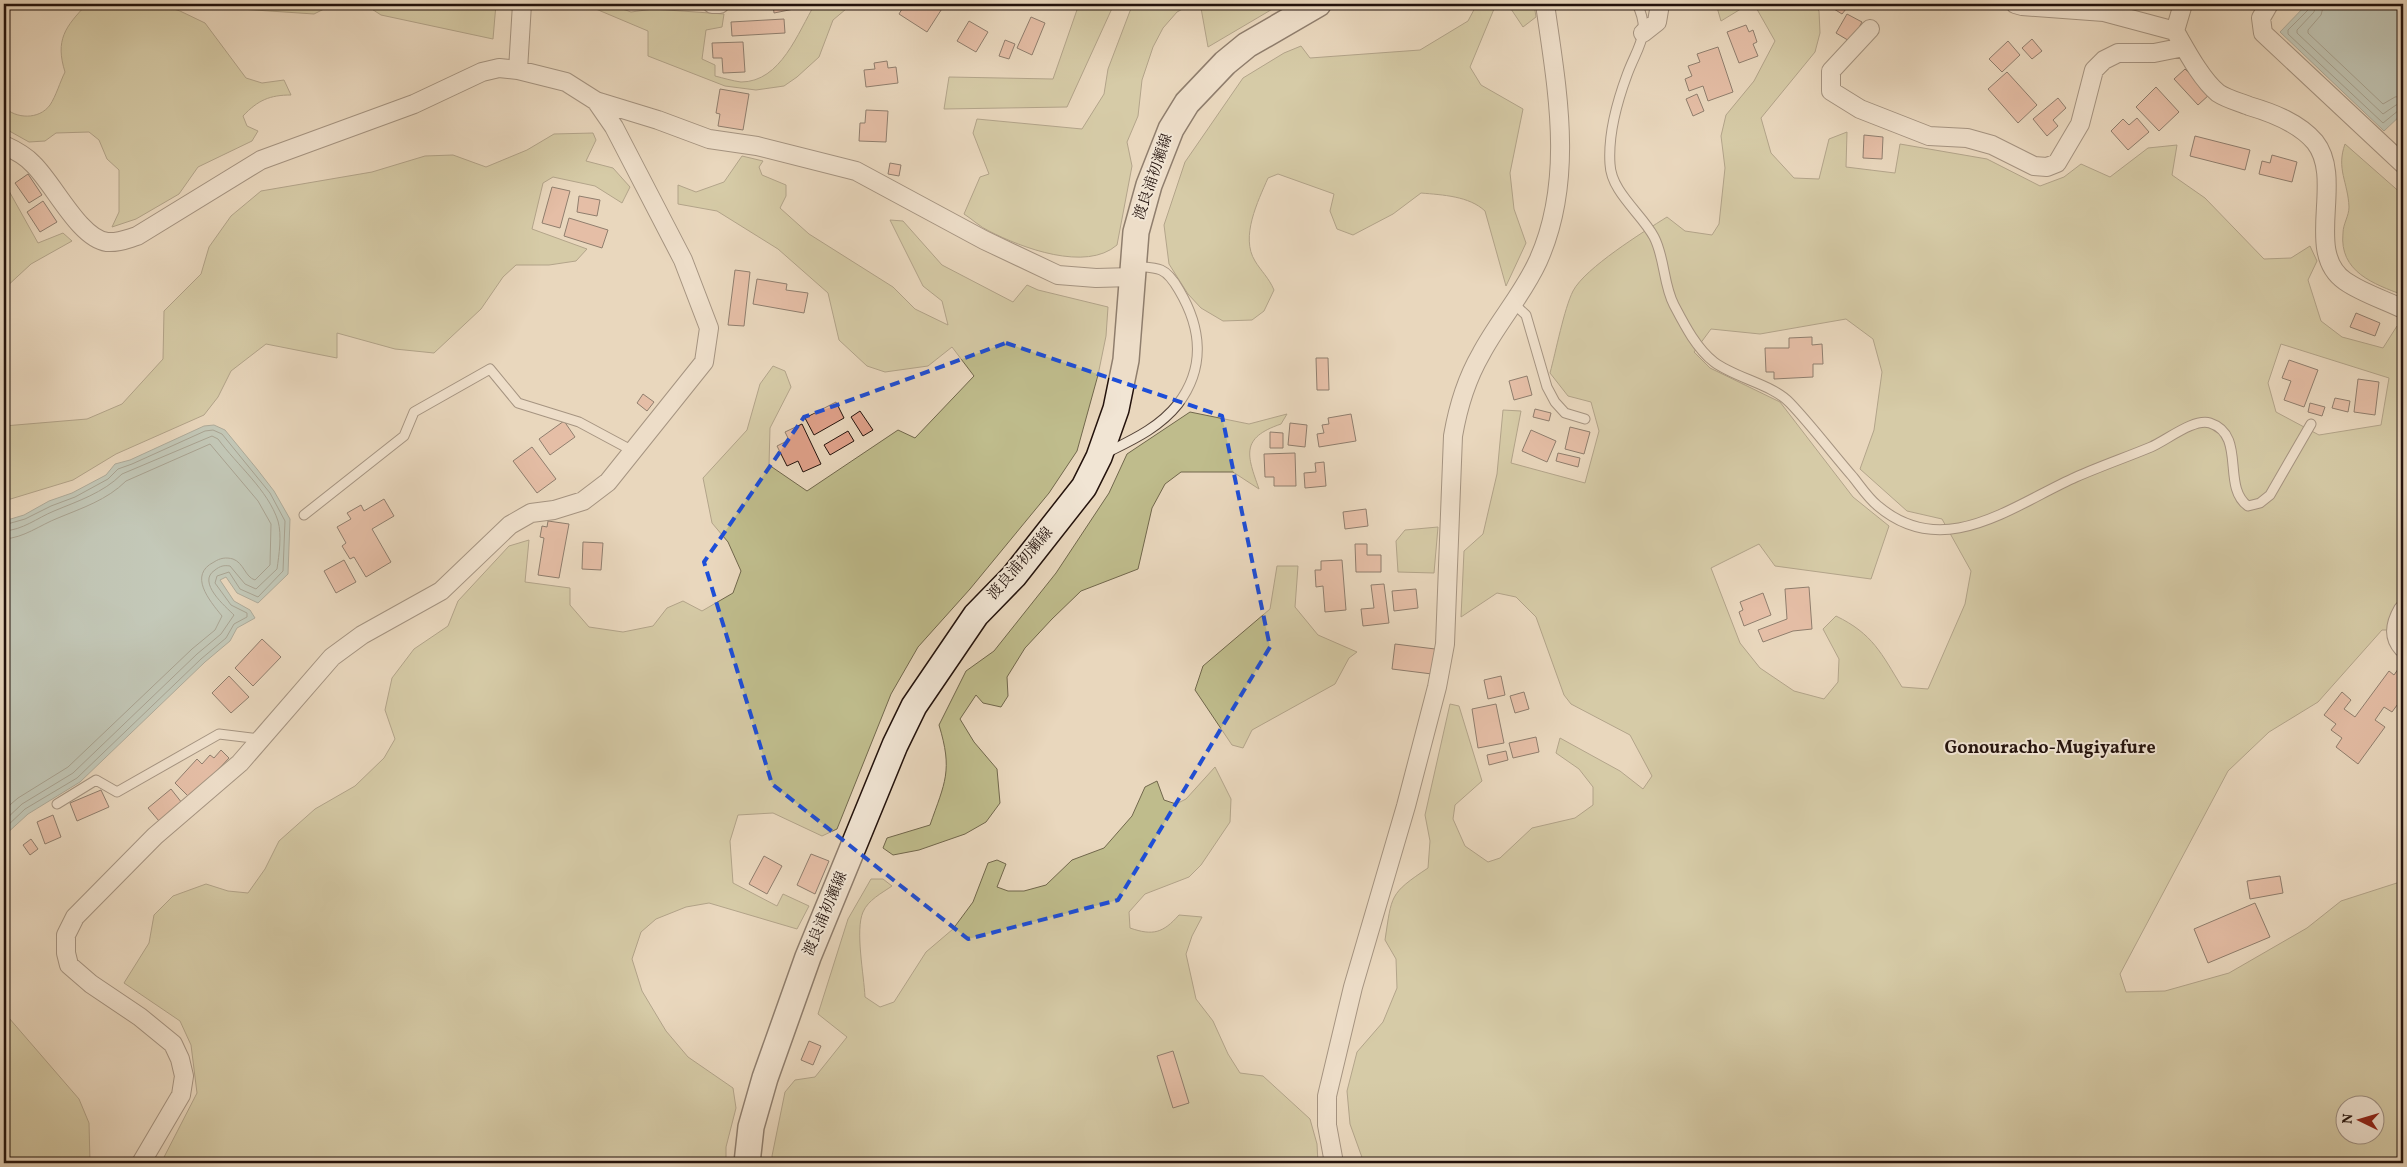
<svg xmlns="http://www.w3.org/2000/svg" width="2407" height="1167" font-family="Vollkorn,'Noto Serif JP',serif">
<style>
.green{fill:#bfbc8c;stroke:#71674c;fill-rule:evenodd}
.water{fill:#97b9b3;stroke:#697670}
.lines{fill:none;stroke-linecap:round;stroke-linejoin:round}
.shore{stroke:#5d6660;stroke-width:1}
.building{fill:#e0a18a;stroke:#23120c}
.service-casing{stroke:#544338;stroke-width:11}
.minor-casing{stroke:#544338;stroke-width:20}
.secondary-casing{stroke:#23120c;stroke-width:28}
.service{stroke:#f1e5d4;stroke-width:9}
.minor{stroke:#f1e5d4;stroke-width:18}
.secondary{stroke:#f1e5d4;stroke-width:25}
.marked{fill:none;stroke:#1d4ed8;stroke-width:4;stroke-dasharray:10 6;stroke-linejoin:round}
.labels{text-anchor:middle;dominant-baseline:central;stroke-width:4;stroke-linejoin:round;paint-order:stroke}
.street-label{font-size:15px;fill:#23120c;stroke:#f1e5d4}
.quarter-label{font-size:18px;font-weight:bold;fill:#23120c;stroke:#f1e5d4}
</style>
<rect width="100%" height="100%" fill="#e9d7bd"/>
<filter id="stains"><feTurbulence type="fractalNoise" baseFrequency=".004" numOctaves="4"/><feColorMatrix values="0 0 0 0 .2 0 0 0 0 .09 0 0 0 0 .02 0 0 0 .5 -.17"/></filter>
<radialGradient id="worn" r=".72"><stop offset=".6" stop-color="#630" stop-opacity="0"/><stop offset="1" stop-color="#630" stop-opacity=".3"/></radialGradient>
<path class="green" d="M87,4H158L180,11L205,23L246,78L262,83L284,80L291,95C270,95 258,100 243,116L247,126L258,131L252,141L198,167L179,194L136,219L112,227L119,212V170L107,159L99,140L89,132L56,133L45,141L29,142L4,128V107C16,119 39,120 50,105C56,96 60,82 65,72C55,40 65,27 87,4Z
M226,4H334L314,14L225,8Z
M364,4H496L493,39L381,15Z
M584,4H609L631,12L653,9L724,14L722,27L706,30L702,59L715,65V76C723,78 733,81 741,82C781,82 798,32 815,4H852L833,20L819,57L797,77L784,86L756,90L725,86L648,56V31Z
M1079,4H1114L1067,107L944,109L949,77L1053,79Z
M1135,4H1281L1208,47L1201,8L1192,4L1177,12L1163,28L1153,47L1142,80L1138,116L1127,142L1132,166L1117,245C1086,272 1022,248 989,231C980,227 972,219 964,214L980,177L989,174L973,133L977,119L1082,129L1104,94L1108,69L1130,11Z
M1477,4H1534L1536,17L1523,27L1511,9H1494L1470,67L1481,85L1523,109L1510,173L1514,209L1526,243L1506,286L1485,211C1469,196 1443,195 1421,193L1393,214L1353,235L1337,229L1330,211L1334,194L1278,174L1268,178C1258,201 1240,237 1255,261C1261,271 1269,278 1274,290L1264,311L1252,320L1223,321L1201,308L1188,294L1169,264L1164,225L1185,162L1243,78L1284,53L1301,46L1310,58L1420,50L1468,21Z
M1716,4H1749L1721,21Z
M1754,4H1812L1819,11L1820,33L1815,52L1761,118L1771,153L1794,178L1819,179L1829,139L1847,132L1846,167L1895,173L1900,144L1987,159L2040,186L2064,177L2081,164L2110,177L2148,148L2177,145L2172,175L2205,198L2264,259L2291,258L2310,246L2317,261L2308,280L2321,321L2342,337L2383,348L2397,326L2403,330V630H2382L2318,702L2269,732L2228,771L2120,974L2126,992L2165,991L2229,973L2307,928L2341,901L2403,881V1163H1364L1350,1124L1347,1091L1357,1052L1383,1022L1397,988L1396,959L1385,940C1392,895 1389,894 1428,868L1430,841L1425,815L1450,704L1459,706L1482,781L1455,805L1453,819L1465,846L1488,862L1500,858L1532,828L1575,818L1593,805V787L1579,769L1556,753L1560,738L1620,771L1643,789L1652,776L1630,735L1571,704L1564,695L1536,617L1516,597L1497,593L1461,617L1464,551L1483,534L1497,474L1503,410L1521,411L1511,463L1585,483L1599,431L1591,402L1568,396L1550,373C1556,351 1564,309 1573,291C1585,268 1643,232 1667,217L1685,231L1712,235L1719,224L1725,168L1721,136L1726,115L1754,81L1775,41ZM1846,319L1873,339L1882,372L1874,430L1860,469L1907,511L1942,519L1971,571L1965,604L1928,689L1902,687C1881,653 1873,634 1836,616L1823,629L1839,659L1838,682L1824,699L1794,691L1760,668L1740,643L1711,568L1759,544L1775,566L1871,579L1889,526L1853,497L1780,402L1710,368L1694,352L1711,329L1760,334ZM2281,344L2389,378L2381,425L2319,435L2276,412L2268,383ZM2344,1104H2374V1134H2344Z
M593,133L596,140L586,161L613,168L630,187L622,203L595,186L553,177L543,183L532,229L587,249L576,261L549,265H516L503,277L481,309L434,353L395,349L337,333V358L266,344L231,371L218,397L204,415L116,454L73,480L4,501V426L87,419L122,404L163,359L164,311L201,274L209,247L231,216L261,191L372,172L425,156L453,155L486,167L527,150L554,134Z
M2345,144L2403,195V295C2374,284 2339,272 2343,233C2343,224 2349,216 2349,207C2348,182 2336,169 2345,144Z
M742,156L763,161L759,167L762,175L786,185V196L780,208L809,234L893,287L915,309L948,325L942,301L923,286L890,220L903,221L942,265L1013,302L1027,285L1038,290L1108,307L1106,336L1098,375L1077,451L1049,493L970,589L918,647L891,694L837,829L822,836L773,813L738,815L730,841L733,883L777,906L783,894L809,906L797,929L709,903L686,907L656,919L641,932L632,959L642,991L666,1031L688,1057L733,1088L736,1108L726,1147V1163H161L197,1093L191,1045L180,1021L124,983L149,943L154,915L173,896L206,884L228,891L248,893L265,869L279,841L315,809L355,786L384,758L395,739L385,710L392,678L414,649L448,626L458,601L509,546L529,540L525,582L570,588V605L589,627L623,632L653,626L667,608L683,601L702,611L733,593L741,571L728,542L712,523L703,478L747,430L760,384L773,366L785,371L791,387L770,428L769,465L807,491L898,430L915,438L974,376L952,347L928,366L885,372L867,366L839,340L828,293L778,249L717,211L678,204V185L696,192L724,182Z
M4,182L38,243L63,233L72,241L31,264L4,289Z
M1190,412L1249,424L1287,414L1281,424C1240,438 1247,455 1259,489L1233,472H1181L1165,484L1152,508L1138,569L1081,591L1052,619L1025,648L1007,677L1008,696L1001,707L983,703L976,695L960,719L974,742L997,769L1000,803L986,822L965,834L919,850L893,855L883,848L887,838L930,825C945,782 953,771 939,725L966,671L994,651L1056,573L1109,493L1127,454Z
M1438,527L1434,573L1398,572L1396,541L1405,530Z
M1277,566H1298L1295,607L1318,635L1357,652L1349,658L1335,684L1252,730L1243,748L1232,745L1195,690L1203,666L1270,609Z
M1215,767L1231,799L1230,822L1201,865L1189,877L1145,894L1129,912L1130,928C1153,936 1163,933 1179,915L1202,917L1192,936L1186,954L1196,999L1213,1021L1228,1054L1240,1073L1263,1076L1310,1119L1317,1144L1318,1163H773L772,1156L785,1092L795,1080L815,1077L847,1037L818,1014L848,919L871,879H883L892,886C882,893 868,900 863,912C855,930 864,975 865,997L880,1007L894,1002L926,952L953,929L973,902L988,863L997,860L1006,864L997,887L1008,891H1024L1046,885L1072,860L1104,848L1132,816L1145,787L1157,781L1164,800L1176,804L1186,799Z
M4,1018H9L79,1099L89,1123L90,1163H11L4,1129Z"/>
<path class="water" d="M2307,4H2403V113L2384,131L2280,32Z
M214,425L225,430L257,469L274,491L290,519L288,574L258,603L237,593L226,577L220,580L234,601L250,610L255,618L237,628L230,641L205,662L80,782L28,814L4,836V521L24,515L49,501L72,493L106,475L115,464L130,460L204,426Z"/>
<g class="lines">
<path class="shore" d="M2310,4L2309,9L2288,30V34L2383,123L2399,110H2403
M2316,4L2314,12L2297,30V33L2383,114L2396,105L2403,103
M2324,4L2321,15L2308,30V33L2383,104L2395,97L2403,96
M4,525L25,519L51,506L75,497L108,479L118,469L132,464L205,431L213,430L222,434L270,493L285,521L283,571L258,597L240,589L229,572L217,576L215,583L231,605L247,613V617L234,624L226,638L201,659L77,778L25,809L4,829
M4,531C23,530 37,518 54,511C78,501 103,493 122,474L212,436L218,439C237,465 268,490 278,521C282,535 279,555 277,569L256,589L245,584L230,566C224,565 220,566 215,570C196,582 226,607 234,615L221,634L197,654L73,773L22,804L4,821
M4,539C24,538 40,525 58,518C82,508 107,500 126,481L210,444L258,501L271,524L270,565L255,580C245,577 244,563 233,559C226,557 220,558 214,562C188,575 209,600 222,616L215,630L192,649L68,767L18,798L4,810"/>
</g>
<path class="building" d="M773,4H793L794,9L774,13Z
M905,4H945L927,32L899,14Z
M1838,4H1850L1842,14L1834,9Z
M1847,14L1862,22L1851,42L1836,33Z
M1031,17L1045,23L1032,55L1017,48Z
M784,19L785,33L732,36L731,22Z
M969,21L988,32L976,52L957,41Z
M1746,25L1749,32L1753,30L1757,42L1753,44L1758,56L1739,63L1727,32Z
M2032,39L2042,51L2032,59L2022,48Z
M1005,40L1015,44L1009,59L999,56Z
M2008,41L2020,55L2002,72L1989,59Z
M743,42L745,72L723,73L722,58H713L712,43Z
M1718,47L1733,92L1708,101L1703,86L1689,91L1685,79L1692,76L1688,66L1700,62L1697,54Z
M887,61L888,68L896,67L898,83L866,87L864,70L875,69L874,63Z
M2185,69L2210,94L2198,105L2174,79Z
M2007,72L2037,105L2018,123L1988,89Z
M2156,87L2179,112L2159,131L2136,107Z
M720,89L749,94L743,130L718,126L720,114L716,113Z
M1697,94L1704,111L1693,116L1686,99Z
M2058,98L2066,108L2053,120L2058,126L2047,136L2033,119Z
M866,110L888,111L886,142L859,141L860,123H865Z
M2137,118L2149,132L2128,150L2111,131L2123,119L2129,125Z
M1864,135L1883,137L1882,159L1863,158Z
M2195,136L2250,150L2245,170L2190,156Z
M2272,155L2297,162L2292,182L2259,174L2262,161L2270,163Z
M890,163L901,165L899,176L888,174Z
M28,174L42,195L29,203L15,183Z
M552,187L570,191L560,228L542,223Z
M579,196L600,200L597,216L577,212Z
M43,201L57,222L40,232L27,212Z
M569,218L608,230L602,248L564,236Z
M735,270L750,272L744,326L728,325Z
M757,279L787,284L786,290L808,293L804,313L753,304Z
M2356,313L2380,323L2375,336L2350,327Z
M1812,337V345L1822,344L1823,364H1813V377L1774,379V372H1766L1765,348H1789V338Z
M1316,358H1328L1329,390H1317Z
M2289,360L2318,370L2304,407L2284,400L2291,381L2282,378Z
M1527,376L1532,395L1514,400L1509,381Z
M2358,379L2379,382L2375,415L2354,412Z
M643,394L654,402L647,411L637,403Z
M2335,398L2350,401L2348,412L2332,408Z
M836,402L844,418L814,435L805,418Z
M2310,403L2325,407L2322,416L2308,412Z
M1535,409L1551,413L1549,421L1533,417Z
M860,411L873,430L863,436L851,417Z
M1351,414L1356,441L1319,447L1317,434L1324,433L1322,425L1329,424L1328,418Z
M564,421L575,437L550,455L539,439Z
M1290,423L1307,425L1305,447L1288,445Z
M802,424L821,464L803,472L798,461L787,466L777,446L789,440L785,432Z
M1570,427L1590,432L1584,454L1565,449Z
M1531,430L1556,441L1547,462L1522,451Z
M848,431L854,441L830,455L824,445Z
M1270,432L1283,433V448H1270Z
M532,447L556,479L537,493L513,461Z
M1295,453L1296,486H1274V477H1265L1264,454Z
M1558,453L1580,458L1578,467L1556,461Z
M1324,462L1326,486L1305,488L1304,473L1316,472L1315,463Z
M384,499L394,516L372,529L391,562L366,577L354,557L350,559L342,546L346,543L337,527L351,519L347,513L361,505L364,511Z
M1366,509L1368,526L1345,529L1343,512Z
M548,521L569,524L559,578L538,575L544,538L540,537L542,526L547,527Z
M583,542L603,543L601,570L582,569Z
M1355,544H1367V555H1381V572H1356Z
M344,560L356,582L336,593L324,571Z
M1342,560L1346,610L1325,612L1323,586L1316,587L1315,570H1321V561Z
M1384,584L1389,623L1363,626L1361,609L1374,608L1371,585Z
M1809,587L1812,629L1793,631L1763,642L1758,630L1787,619L1785,589Z
M1416,589L1418,608L1394,611L1392,591Z
M1763,593L1771,615L1744,626L1739,612L1743,610L1740,602Z
M262,639L281,657L253,686L235,668Z
M1395,644L1435,649L1432,674L1392,669Z
M2403,662V697L2392,712L2384,707L2375,720L2385,727L2358,764L2336,747L2342,738L2331,730L2336,724L2324,715L2342,692L2351,700L2344,709L2355,717L2389,671L2394,675Z
M229,676L249,697L231,713L212,693Z
M1501,676L1505,695L1488,699L1484,680Z
M1524,692L1529,709L1515,713L1510,696Z
M1496,704L1504,743L1478,748L1472,709Z
M1536,737L1539,752L1513,758L1509,743Z
M221,750L229,758L191,799L175,783L197,759L202,764L210,755L214,758Z
M1506,751L1508,760L1489,765L1487,755Z
M171,789L182,803L159,821L148,808Z
M101,790L109,807L77,821L70,803Z
M53,815L61,837L45,844L37,822Z
M31,839L38,849L30,855L23,845Z
M811,854L829,861L815,894L797,885Z
M764,856L782,866L767,894L749,884Z
M2280,876L2283,893L2250,899L2247,881Z
M2255,903L2270,937L2208,963L2194,929Z
M809,1041L821,1046L813,1065L801,1060Z
M1173,1051L1189,1103L1173,1108L1157,1056Z"/>
<g class="lines">
<g class="service-casing">
<path id="service" d="M1637,4C1652,34 1637,47 1627,75C1617,102 1608,135 1610,164C1611,192 1642,214 1654,237C1665,258 1663,284 1674,305C1684,324 1696,348 1714,362C1735,378 1772,384 1790,403C1812,426 1832,453 1853,477C1861,487 1868,498 1878,506C1944,562 2013,505 2076,477C2101,466 2127,457 2151,447C2167,440 2194,418 2210,423C2247,435 2221,487 2248,506L2260,503L2270,495L2311,424
M1513,303L1526,315L1547,387L1555,402L1565,413L1585,419
M1106,453C1132,440 1159,428 1178,404C1206,367 1201,327 1179,290C1175,283 1168,273 1161,270C1154,267 1143,267 1135,266
M304,515L404,436L414,412L490,369L518,403L579,422L633,451
M57,804L96,780L117,792L219,734L260,739"/>
</g>
<g class="minor-casing">
<path id="minor" d="M712,4H720
M2015,4L2022,6L2104,12L2175,31L2183,4
M2269,4L2261,18L2263,33L2403,164
M1870,29L1831,71V91L1860,109L1929,136L1967,138L1992,145L2034,166L2047,167L2057,163L2080,124L2094,70L2104,60L2118,53H2154L2184,47
M2175,31C2186,50 2201,79 2218,93C2227,99 2239,102 2249,106C2273,113 2299,123 2315,142C2345,180 2303,252 2345,281C2362,293 2385,300 2403,309
M1643,33L1657,22L1660,4
M518,70L522,4
M596,101L658,120L709,139L757,146L856,171L984,240L1058,275L1096,278L1133,277
M4,145C15,150 25,155 33,164C54,184 79,238 107,242C119,243 127,239 137,236L261,160L414,104L482,72L499,68L518,70L566,82L596,101L614,127L683,260L709,328L704,362L608,482L583,501L554,510L531,513L510,525L441,591L362,635L332,657L240,763L155,836L75,917L66,935V953L69,965L91,984L140,1017L173,1044L180,1059L184,1076L181,1095L141,1163
M2403,610C2396,622 2392,636 2403,648
M1334,1163L1327,1125V1096L1353,987L1406,806L1437,687L1445,644L1453,436C1458,407 1466,380 1481,354C1498,322 1523,294 1538,261C1575,179 1557,89 1545,4"/>
</g>
<g class="secondary-casing">
<path id="secondary" d="M747,1163L751,1127L765,1078L808,957L895,745L914,706L976,615L1014,576L1084,487L1099,457L1116,409L1126,360L1136,232L1149,185L1171,129L1187,103L1225,63L1247,45L1318,4"/>
</g>
<use href="#service" class="service"/>
<use href="#minor" class="minor"/>
<use href="#secondary" class="secondary"/>
</g>
<path d="M0 0H2407V1167H0ZM1006,343L1222,416L1270,647L1118,900L968,939L772,784L704,562L804,417Z" fill="#e9d7bd" fill-opacity=".55" fill-rule="evenodd"/>
<path class="marked" d="M1006,343L1222,416L1270,647L1118,900L968,939L772,784L704,562L804,417Z"/>
<g class="labels">
<g class="street-label">
<text transform="translate(1154 177) rotate(-71)">渡良浦初瀬線</text>
<text transform="translate(1021 564) rotate(-49)">渡良浦初瀬線</text>
<text transform="translate(826 914) rotate(-67)">渡良浦初瀬線</text>
</g>
<g class="quarter-label">
<text x="2050" y="748">Gonouracho-Mugiyafure</text>
</g>
</g>
<rect width="2407" height="1167" fill="none" stroke="#e9d7bd" stroke-width="20"/>
<rect x="5" y="5" width="2397" height="1157" fill="none" stroke="#23120c" stroke-width="2.5"/>
<rect x="10" y="10" width="2387" height="1147" fill="none" stroke="#23120c"/>
<g transform="translate(2360 1120) rotate(275)"><circle r="24" fill="#f1e5d4" stroke="#9f9184"/>
<path d="M0-4L9 19L0 12L-9 19Z" fill="#8f2418"/>
<text y="-8" font-size="14" font-weight="bold" text-anchor="middle" fill="#23120c">N</text>
</g>
<rect width="100%" height="100%" filter="url(#stains)"/>
<rect width="100%" height="100%" fill="url(#worn)"/>
</svg>
